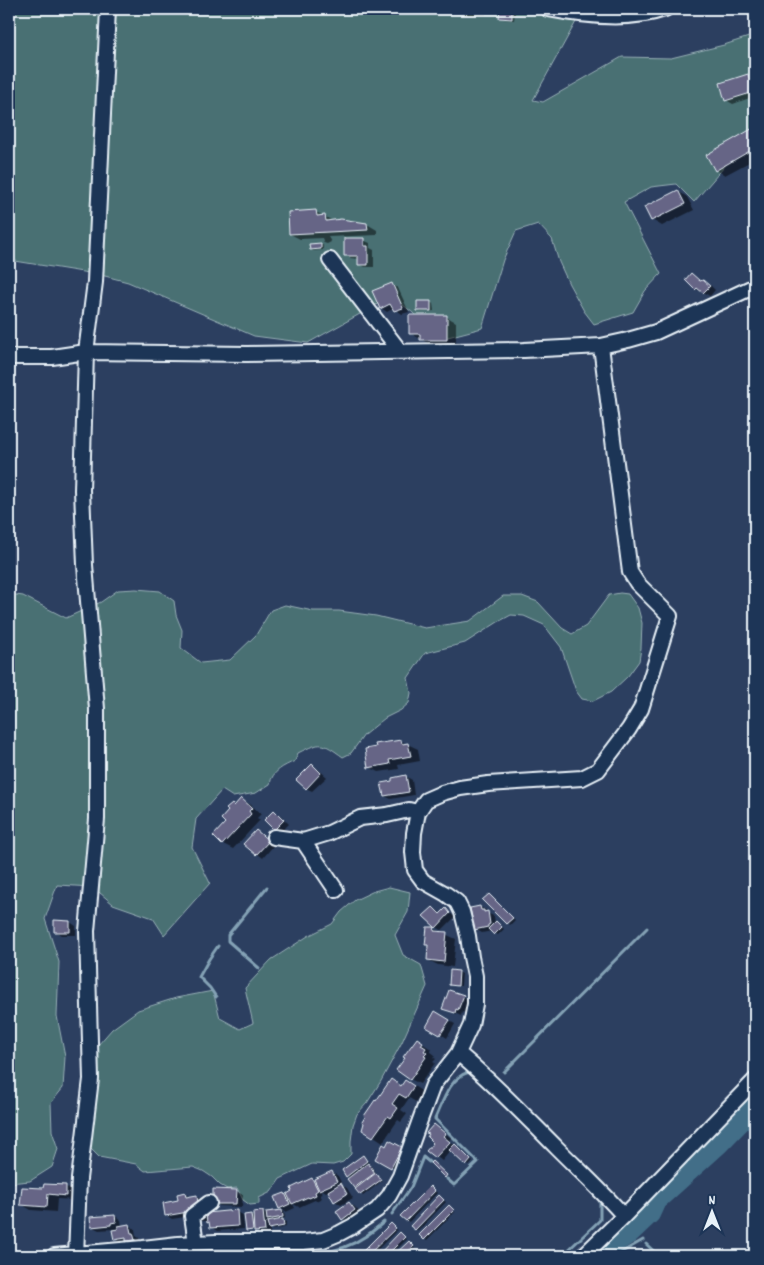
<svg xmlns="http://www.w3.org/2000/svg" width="764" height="1265" font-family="Dekko,sans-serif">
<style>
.green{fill:#486f73;stroke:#98b0b6}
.shadow{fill:#0007}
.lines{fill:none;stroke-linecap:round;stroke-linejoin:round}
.stream{stroke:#84a2b5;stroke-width:3}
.river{stroke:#426e88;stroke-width:20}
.building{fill:#666586;stroke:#e8f1f8}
.minor-casing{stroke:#e8f1f8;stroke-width:18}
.minor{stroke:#1d3557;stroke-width:14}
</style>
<rect width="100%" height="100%" fill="#2c3f60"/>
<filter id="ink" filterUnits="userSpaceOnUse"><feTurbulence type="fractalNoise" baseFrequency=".02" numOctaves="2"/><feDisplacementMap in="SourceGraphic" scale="10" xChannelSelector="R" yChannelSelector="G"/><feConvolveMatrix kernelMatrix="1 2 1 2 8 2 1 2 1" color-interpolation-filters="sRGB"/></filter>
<g filter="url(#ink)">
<path class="green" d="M9,9H583L533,100L543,102L622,57L671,58L724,45L755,35V131L694,202L676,184L651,187L624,202L661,274L645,291L633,312L594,324L584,311L569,284L559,262L552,239L538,224L516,231L503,260L482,328L444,338L392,296L308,343L254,336L128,282L101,275L9,260Z
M136,589L160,591L174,601L176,615L182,630L181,648L201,663L230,660L256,635L271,610L285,605L313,611H339L376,616L425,628L470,621L503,596H522L538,602L562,628L572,634L586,626L609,595L620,593L628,594L638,608L642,623L641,648L639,661L628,676L611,692L593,701L582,699L576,691L561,647L544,625L524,616L511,615L498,622L465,643L425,653L408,678L411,693L409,703L401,710L385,718L364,735L351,753L343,757C322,742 322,741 298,753L295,761C284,766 272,771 270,784L256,793L233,797L222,790L196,819L192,847L210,883L164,935L153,918L113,904L93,887L57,885L45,919L59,962L57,1016L65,1057L63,1088L51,1103L52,1131L58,1149L52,1167L30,1181L9,1183V594L23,596L66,618L101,602L118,590Z
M389,887L410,892L408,912L395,935L403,955L421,965L427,986L402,1042L381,1081L367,1103L357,1114L353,1125L351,1141V1154L343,1162L333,1165L312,1164L280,1179L271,1192L259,1198V1204L250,1205L243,1200L237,1188L227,1189L220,1185L212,1177L203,1171L193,1167L145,1171L136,1164L99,1157L90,1148V1116L98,1045L112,1029L138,1010L176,998L213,991L220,1018L240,1029L253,1023L245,988L271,960L308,936L332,924L341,912L355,900L374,891Z"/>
<path class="shadow" d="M458,9H486V15H464L458,12Z
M501,10H512L515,12L514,20L503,19L501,18Z
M748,75L754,79L755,83V96L733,104L726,100Z
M755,129V159L725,175L716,170L708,156Z
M678,191L687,197L694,210L662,226L652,220Z
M316,212L333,221L367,224L377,230V235L328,237L331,242L327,244L324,243L322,238L300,239L290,234Z
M363,240L370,243V248L374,250V267H365L359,264V259L351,258L345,255Z
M320,244L323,245V250L313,251L311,249Z
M691,274L702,282L710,285L715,290L710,296L696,289Z
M392,285L398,288L409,312L402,314L394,308L387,312L381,308Z
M431,302L433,304L434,311L421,312L418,310Z
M447,317L456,322V345H431L410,333Z
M401,741L418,749L420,761L398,765L399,769L379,772L369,767Z
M312,766L318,769L327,777L312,791L306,788Z
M405,776L412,780L414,795L391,799L385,796L394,782Z
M241,799L251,805L261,814L257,818L260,820L233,849L223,844L227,823Z
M274,812L280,815L289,824L281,832L275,829Z
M256,832L274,845L263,858L245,844Z
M489,895L515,920L510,925L484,900Z
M480,907L486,910V913L494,916L495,924L497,922L504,929L498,935L492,931L482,933L475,929Z
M434,908L442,914L446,910L455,917L442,930L436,927Z
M70,922L76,926V935H61L55,931Z
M434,929L456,939L453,967L438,965L428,960L430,946L426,944Z
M451,972H459L462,974L461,986H453L450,984Z
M463,996L469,1000L465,1013L462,1012L461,1016L444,1008Z
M436,1013L455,1024L447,1038L428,1026Z
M417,1040L431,1049L430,1051L435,1055L433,1057L436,1059L433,1062L435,1063L420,1084L410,1079Z
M406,1081L423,1092L416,1102L409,1098L401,1110L407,1114L401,1122L398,1120L383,1142L363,1129Z
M434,1125L440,1129L451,1138L449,1141L458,1147L473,1162L469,1166L451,1150L442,1161L428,1150L435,1143L430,1134Z
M390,1142L407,1151L397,1170L377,1159Z
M363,1156L369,1163L367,1164L371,1166L377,1174L376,1175L382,1181L363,1196L355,1187L351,1178L347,1176Z
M332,1172L338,1176L343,1186L347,1188L353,1198L341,1205L335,1201L329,1191L326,1192L321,1189L323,1194L320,1195L322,1198L316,1201L315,1200L299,1207L293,1204L295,1208L286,1212L280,1208L285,1194L290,1197L312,1180L318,1183Z
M45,1185L66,1187L76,1192L75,1200L57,1199L56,1212L31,1210L21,1204L44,1190Z
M433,1189L437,1193L409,1222L406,1220Z
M236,1191L243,1195L242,1207L220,1206L214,1203Z
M185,1194L192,1198L197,1197L203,1200L199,1215H205L208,1217L237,1212L243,1215L244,1229L217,1231L211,1227V1223L208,1221H201L199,1220L198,1215L172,1219L166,1215Z
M442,1199L446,1202L418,1231L415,1229Z
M349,1203L355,1207L361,1214L349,1222L343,1219Z
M451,1208L455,1212L427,1240L425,1239Z
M284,1211L285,1218L280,1219L286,1222V1227L273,1230L270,1228V1233L262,1234L255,1231H250L247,1230L251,1215L254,1217L263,1212L268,1215V1213Z
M115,1216L121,1220L122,1227L129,1225L135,1229L136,1236L139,1238L140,1243L133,1244L129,1241L121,1243L115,1239L113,1229L99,1230L93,1227Z
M393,1226L397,1230L371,1256H366L363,1253Z
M401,1234L407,1239L390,1256H378Z
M409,1242L415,1248L407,1256H395Z
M418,1251L421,1252L425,1256H412Z"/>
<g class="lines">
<path class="stream" d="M259,968L228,941V935L267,887
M216,997L210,988L199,977L209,959L218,946
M504,1072L647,928
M447,1179L454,1185L478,1162L435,1119C443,1102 449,1078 469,1072L523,1124
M392,1214L411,1187L423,1157L429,1162
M629,1228L635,1233
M646,1244L659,1256
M255,1254C293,1255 333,1259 366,1236C372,1232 378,1227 384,1222
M171,1256L189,1254H243
M562,1256L600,1220V1199
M615,1256L643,1240"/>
<path class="river" d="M600,1256L610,1246L630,1233L650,1214L656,1201L719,1144L755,1107"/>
</g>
<path class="building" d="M457,9H480V12L457,13Z
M500,9H512V19L499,18Z
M748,74L754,92L725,101L720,83Z
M755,127V148L715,171L706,155Z
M678,190L685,204L651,221L644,207Z
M316,210L317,216L325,215L326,221L341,219L367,223L368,230L289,234L288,212Z
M344,238H364V246H368V265H358V256H344Z
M321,243V249L310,250L309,244Z
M691,273L700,281L703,280L710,286L703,293L697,288L695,290L685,280Z
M392,283L403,308L394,311L390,304L380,309L372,291Z
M417,301H431V311H417Z
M409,315H447V340H420V334H409Z
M401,740L402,744L408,743L411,756L389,760L390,764L368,768L365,749L376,747L375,744Z
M312,764L321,773L306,789L296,780Z
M406,775L409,792L384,796L381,783L392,781V778Z
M241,798L252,808L249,811L251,814L222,845L213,836L225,823L221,819L228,811L226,809L232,804L234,806Z
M274,810L284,820L274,830L264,820Z
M256,830L269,841L256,855L243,844Z
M489,894L513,918L506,924L482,900Z
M480,906L481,910H484V912L488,911L490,924L488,925V927L474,930L470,908Z
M433,907L440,914L446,908L450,913L436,928L423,916Z
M54,920L70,921V932H54Z
M496,921L502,927L494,935L488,929Z
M427,927H435L434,931L447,932L444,962L427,960L428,945H425Z
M450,970L459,971L458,986L449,985Z
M449,990L464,995L458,1010L456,1009L455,1013L442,1009Z
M435,1011L450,1020L440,1035L426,1027Z
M417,1038L423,1042L421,1045L426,1048L424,1051L427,1053L424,1056L426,1057L410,1080L396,1070L405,1058L403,1057Z
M391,1079L401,1086L405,1080L414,1086L406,1098L399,1094L392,1104L398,1108L391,1118L388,1116L373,1137L362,1130L364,1123L362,1122L365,1117L364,1116L375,1100L376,1101Z
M434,1124L446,1134L443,1136L450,1142L435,1158L426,1151L433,1143L427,1137L429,1134L426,1133Z
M389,1140L402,1147L391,1168L375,1159L383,1144L386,1146Z
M455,1144L471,1160L466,1166L449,1150Z
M363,1155L367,1161L346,1177L342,1170Z
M432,1161L447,1175L445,1178L430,1163Z
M368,1163L375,1173L354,1188L347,1179Z
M332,1171L337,1182L319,1190L314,1179Z
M376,1173L381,1180L360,1195L355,1189Z
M312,1178L318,1190L315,1192L316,1195L309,1198L308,1197L292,1204L287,1194L292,1191L291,1188Z
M341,1183L347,1194L334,1202L328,1191Z
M44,1184L66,1185V1196L48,1194L47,1207L20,1205L22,1187L43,1188Z
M430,1186L435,1191L406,1221L400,1216Z
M213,1189L237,1190L236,1204H213Z
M185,1192L186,1197L197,1195L198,1206L194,1211L165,1216L163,1203L178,1200L177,1194Z
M285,1193L290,1204L279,1209L274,1197Z
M439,1195L444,1200L415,1230L410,1226Z
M349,1202L355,1210L342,1220L336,1211Z
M449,1205L454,1210L424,1240L419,1235Z
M237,1210L238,1226L210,1228L209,1222L207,1223L206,1213Z
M282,1210L283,1217L267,1220L266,1212Z
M263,1211L265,1231L254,1232L253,1212Z
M251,1214L253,1230L246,1231L244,1215Z
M115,1215L116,1222L111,1223V1225L91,1227L90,1217Z
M283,1219L284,1226L269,1229L267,1222Z
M391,1223L396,1228L367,1256H364L361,1253Z
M129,1224L131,1233H133L135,1240L126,1241V1238L114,1240L112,1230L118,1229V1226Z
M400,1232L405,1237L386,1256H377Z
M409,1241L414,1246L403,1256H393Z"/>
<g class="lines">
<g class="minor-casing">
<path id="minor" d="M548,9C583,16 631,21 665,9
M330,260L400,351
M9,357H52L86,352L247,354L524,350L601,346L628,340L656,332L755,286
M274,837L303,841
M336,890L303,841L329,833L360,818L387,815L409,810L418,812
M458,1053C493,1082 525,1116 557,1148C580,1171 603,1192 624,1216
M196,1243L192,1216L209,1203
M54,1256L143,1248L178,1244L216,1242H303L323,1240L340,1233L353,1226L377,1210L389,1196L400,1176L420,1120L433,1085L458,1053L471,1025L475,1004V976L471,957L468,936L462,912L457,902L446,894L423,881L415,870L413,852L414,833L418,812L426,800L442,793L460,788L488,784L582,778L598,770L629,729L641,709L670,616L637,583L630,572L601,346
M76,1256L79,1179L91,1079L87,931L97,819V709L85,565L82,490L86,352L95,282L108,9
M583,1256L624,1216L755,1080"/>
</g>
<use href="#minor" class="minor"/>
</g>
</g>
<rect width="764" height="1265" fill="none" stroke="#1d3557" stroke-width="30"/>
<rect x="15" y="15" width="734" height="1235" fill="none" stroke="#e8f1f8" stroke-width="2" filter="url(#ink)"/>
<g transform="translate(712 1212)" stroke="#1d3557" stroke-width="4" paint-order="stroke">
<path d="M0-4L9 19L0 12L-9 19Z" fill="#e8f1f8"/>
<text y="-8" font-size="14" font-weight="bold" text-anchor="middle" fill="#e8f1f8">N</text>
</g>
</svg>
